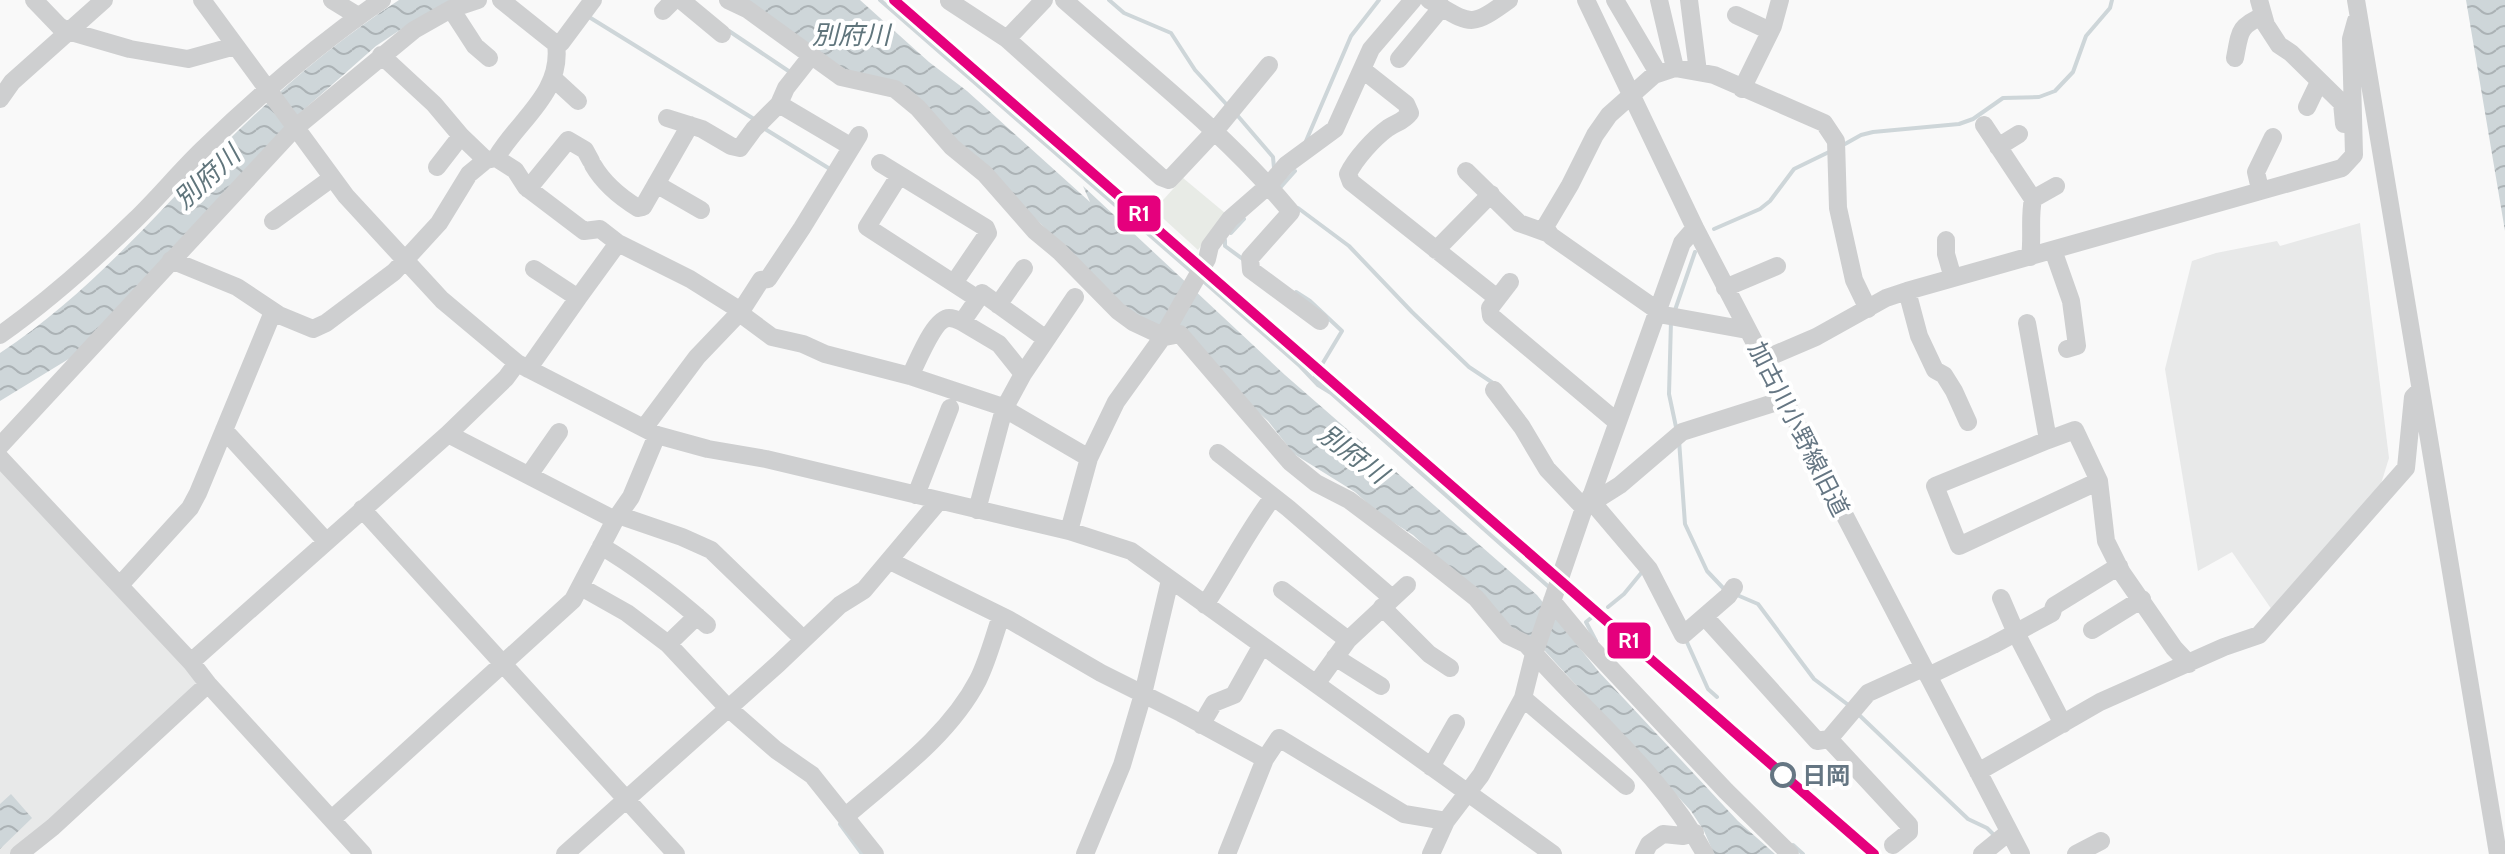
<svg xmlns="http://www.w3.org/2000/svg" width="2505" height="854" font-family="Cabin,'Noto Sans JP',sans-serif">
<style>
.built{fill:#e8e9e9}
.park{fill:#e8ebe6}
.water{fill:url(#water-waves)}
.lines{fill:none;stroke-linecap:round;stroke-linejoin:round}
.stream{stroke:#ced6d9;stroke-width:4}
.minor{stroke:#cecfd0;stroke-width:18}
.rail-1-casing{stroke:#fff;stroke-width:16}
.rail-1{stroke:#e5007d;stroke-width:10}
.stop-dot{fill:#fff;stroke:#657683;stroke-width:4}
.labels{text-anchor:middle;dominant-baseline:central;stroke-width:8;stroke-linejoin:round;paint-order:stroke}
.street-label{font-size:24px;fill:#657683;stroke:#fff}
.stop-label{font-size:24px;font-weight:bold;fill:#657683;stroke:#fff;text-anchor:start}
.water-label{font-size:26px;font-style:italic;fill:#60757c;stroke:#fff}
.line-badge{stroke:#fff;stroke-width:3}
.badge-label{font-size:22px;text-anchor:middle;font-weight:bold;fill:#fff}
</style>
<defs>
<pattern id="water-waves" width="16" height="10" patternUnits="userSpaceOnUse" patternTransform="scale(2)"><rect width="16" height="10" fill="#ced6d9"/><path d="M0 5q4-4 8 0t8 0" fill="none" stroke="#abb2b5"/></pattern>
</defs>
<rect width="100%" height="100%" fill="#f9f9f9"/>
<path class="built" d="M2360,223L2389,458L2380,487L2272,610L2232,552L2198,571L2165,369L2192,261L2216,253L2277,241L2280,246Z
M0,470L196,679V689L11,854H0Z"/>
<path class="park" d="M1183,178L1225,213L1198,250L1154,210Z"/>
<path class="water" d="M399,0H453L412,22L376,46L300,113L85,349L0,401V353C82,299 146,226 213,156C269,98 332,44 399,0Z
M743,0H860L929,62L967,91L1090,202L1083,186L1285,375L1537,595L1599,672L1738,821L1775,854H1714L1704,831L1691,811L1544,650L1513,629L1413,535L1377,512L1355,492L1294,454L1268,421L1178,341L1135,317L913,98L840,67Z
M2466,0H2505V231Z
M11,794L32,818L0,849V804Z"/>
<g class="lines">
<path class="stream" d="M880,0L1192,272
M1109,0L1124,13L1171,33L1195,70L1228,106
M589,17L754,119
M729,31L790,72
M1237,115L1273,157L1274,168
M765,129L830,169
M1306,141L1351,36L1379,0
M1845,144L1861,135L1873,132L1959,124L1973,119L2003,98L2039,97L2055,91L2073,72L2086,36L2110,8L2112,0
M1279,189L1295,171
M1298,208L1349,246L1412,312L1469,367L1493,383
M1714,229L1760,209L1770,201L1794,169L1831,151
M1231,233L1244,219
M1225,240V246L1244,260
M1202,280L1300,366L1318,385L1331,393L1550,588
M1296,292L1310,301L1342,331L1315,376L1331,393
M1674,313L1695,252
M1671,321L1669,394L1676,427
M1679,440L1685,524L1707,571L1725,590
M1737,595L1758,604L1814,679L1851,707
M1608,607L1624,594L1642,572
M1596,614L1586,622L1596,641
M1686,640L1708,689L1717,697
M1857,713L1968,819L1987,828L1996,837
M840,824L862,854
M1793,845L1803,854"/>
<path class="minor" d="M34,0L59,26L68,31L130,49L188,59L235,46
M202,0L346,196L442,300L517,363L657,435L708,449L766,459L1069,531L1131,551L1553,854
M332,0L358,16
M501,0L556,44
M681,0L722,34
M728,0L747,9L841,77L895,89L918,108L952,147L985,174L1035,231L1059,251L1118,311L1133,322L1165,337L1180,334L1290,462L1316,483L1349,500L1417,551L1476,598L1507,635L1526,644C1586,714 1661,772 1705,854
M1064,0C1141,68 1226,133 1291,212L1250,258L1251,270L1320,321
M1429,0C1471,24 1469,29 1509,0
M1586,0L1695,228L2021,854
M1615,0L1658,73
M1659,0L1675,68
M1689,0L1698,72
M2259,0L2266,25L2279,45L2291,53L2342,103L2344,124
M2356,0L2498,854
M949,1L1007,39L1161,177L1169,180L1214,132L1269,65
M451,9L475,46L489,58
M663,11L674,0
M1736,15L1770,31
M1007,39L1044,0
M381,55L434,104L461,136L486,160L496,158L515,170L526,187L584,231L600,229L618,243L690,279L741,311L745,317L772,337L803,344L825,354L910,376L1000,406L1089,458
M2235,58C2240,33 2238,26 2263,16
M1399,59L1442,7
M1363,70L1406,104L1410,113C1403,122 1397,122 1388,128C1374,138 1355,159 1348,174L1351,182L1497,298
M553,78L578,101
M1742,89L1773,26L1780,0
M0,99L12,82L104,0
M779,104L850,146
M2307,107L2319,82
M667,118L702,129L731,146L740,148L754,129L779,104L786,88L812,55
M1984,125L2033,199C2029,219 2033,236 2030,257
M1998,147L2019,134
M496,158C518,120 563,93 556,44L561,43L593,0
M880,163L986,228L988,233L954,283
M593,165C604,184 620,197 638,208L643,207L690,125
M437,167L461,136
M1466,171L1519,223L1547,233
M899,176L867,227L978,299
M656,184L701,210
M528,189L568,140L585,150L591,161
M2260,189L2256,172L2273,137
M2033,199L2056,186
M273,221L332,178
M1946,240V254L1953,278
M1436,250L1491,194
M2053,250L2071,301L2077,346L2067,349
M171,260L237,287L279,315L313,329L326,323L394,272L439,223L469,174L486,160
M534,269L578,298L618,243
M1510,282L1490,308L1491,316L1617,422
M1725,288L1777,266
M1907,291L1919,336L1935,370L1944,375L1954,391L1968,422
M998,305L1024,268
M962,322L999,344L1023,374
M2027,323L2048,440L2075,430L2099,481L2106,541L2122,573L2174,648L2189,664
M1747,330L1664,315L1551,236L1545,227L1570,185L1595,135L1609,115L1654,75L1675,68L1714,75L1824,123L1836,141L1838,208L1854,280L1868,309
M0,335C48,301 93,261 135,220C159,197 179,172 203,149C259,95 318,44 382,0
M1762,360L1816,337L1886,298L1907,291L2342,168L2354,155L2351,39L2356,21
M528,369L578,298
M910,376C917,363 934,318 949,318C954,318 958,320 962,322L982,293L1046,339
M1494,390L1522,427L1547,469L1584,508
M644,428L697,357L741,311L761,280L768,279L802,228L859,135
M224,430L325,540
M448,434L615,520
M2048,440L1935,486L1959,546L2099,481
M0,446L294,129L414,30L451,9L478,0
M1218,453L1288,508L1392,598
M0,458L191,662L208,684L363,854
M529,475L559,432
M916,495L950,408
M1593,503L1649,569L1683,635L1728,596L1734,587
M1585,507L1620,485L1682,432L1783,400
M362,509L676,854
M977,510L1004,409L1023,374L1075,297
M618,515L682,537L711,550L803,639
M1069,531L1089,458L1116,402L1162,338L1207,259L1210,246L1230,219L1269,185L1286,165L1335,129L1371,49L1413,0
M601,546C640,569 673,595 707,625
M890,561L1008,619L1101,673L1181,713L1265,759
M120,585L190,508L198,493L273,312
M581,587L627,613L668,644L727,707L776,750L812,775L875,854
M1282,590L1348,640
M2001,598L2016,633L2063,724
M1552,601L1585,641L1726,791L1790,854
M1205,605C1229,568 1247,532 1273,497
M1382,607L1429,654L1450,668
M1705,617L1817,741L1829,739L1909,825V832L1893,845
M2092,630L2142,599
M668,644L697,616
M1335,657L1381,686
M191,662L448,434L506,378L517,363
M1928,676L1993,645L2052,613L2054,606L2119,566
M1316,684L1348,640L1407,585
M1523,698L1626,786
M1201,725L1214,703L1234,695L1262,645
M1829,739L1868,693L1923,668
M1431,767L1456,723
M1978,772L2100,702L2224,647L2259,635L2406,468L2413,397L2418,392
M846,816C892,776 949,736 978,680C988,660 994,636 1001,616
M332,819L573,600L615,520L631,497L657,435
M19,854L53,827L208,684
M565,854L778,664L840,605L864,590L939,501
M1085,854L1122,765L1143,694L1170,580
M1227,854L1265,759L1279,738L1404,814L1446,821
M1431,854L1446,821L1481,775L1523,698L1534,654L1584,508L1592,494L1682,243L1695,228
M1644,854L1649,844L1663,834L1683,836L1695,833
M1982,854L2009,832
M2076,854L2101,841"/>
<g class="rail-1-casing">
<path id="rail-1" d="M894,0L1874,854"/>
</g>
<use href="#rail-1" class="rail-1"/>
</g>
<circle class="stop-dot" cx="1783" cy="775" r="11"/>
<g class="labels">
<g class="street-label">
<text transform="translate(1799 429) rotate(63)">加古川小野線旧道</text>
</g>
<g class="stop-label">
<text x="1802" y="775">日岡</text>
</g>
<g class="water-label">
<text x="851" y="35">別府川</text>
<text transform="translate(207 177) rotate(-43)">別府川</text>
<text transform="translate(1353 454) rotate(37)">別府川</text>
</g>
</g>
<g class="line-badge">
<rect x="1116" y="194" width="46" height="39" rx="8" fill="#e5007d"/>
<rect x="1606" y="621" width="46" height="39" rx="8" fill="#e5007d"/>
</g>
<g class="badge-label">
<text x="1139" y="221">R1</text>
<text x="1629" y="648">R1</text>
</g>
</svg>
